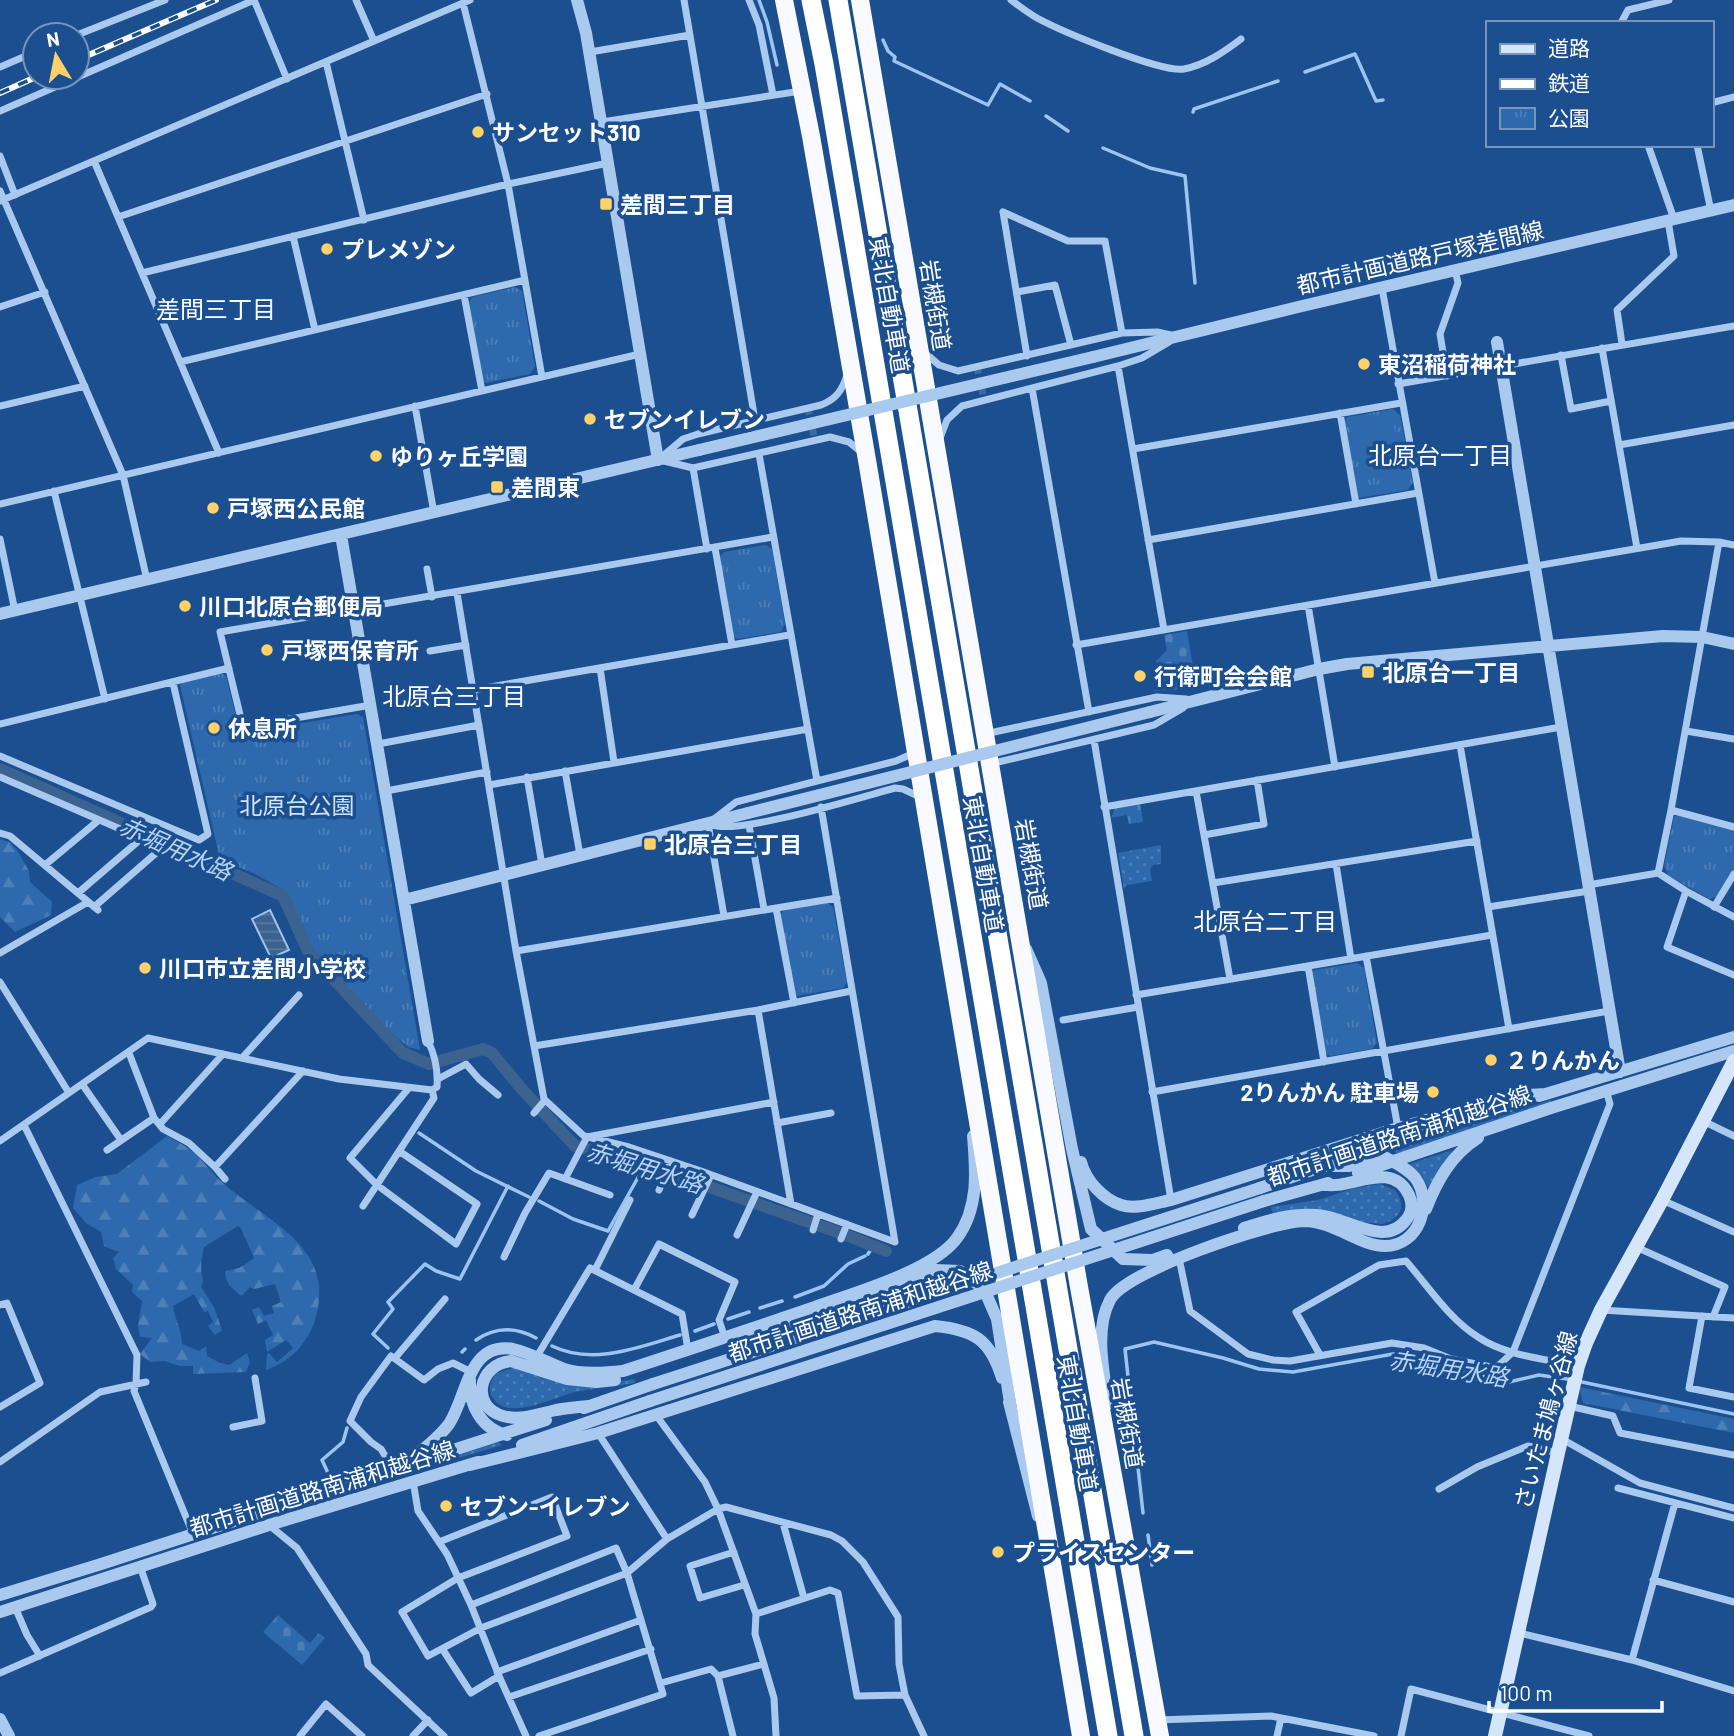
<svg xmlns="http://www.w3.org/2000/svg" width="1734" height="1736" font-family="Barlow,'Noto Sans JP',sans-serif">
<style>
.grass{fill:url(#grass-dots)}
.forest{fill:url(#forest-firs)}
.cemetery{fill:url(#cemetery-stones)}
.park{fill:url(#park-tufts)}
.pitch{fill:#2e69ad}
.water{fill:url(#water-rules);stroke:#9cc4f0;stroke-width:2}
.lines{fill:none;stroke-linecap:round;stroke-linejoin:round}
.stream{stroke:#9cc4f0;stroke-width:3.5}
.canal{stroke:#3c6290;stroke-width:12}
.minor-tunnel{stroke:#3d69a0;stroke-width:7;stroke-dasharray:7 3.5;stroke-linecap:butt}
.minor{stroke:#a9c9ee;stroke-width:7}
.tertiary{stroke:#a9c9ee;stroke-width:12}
.secondary{stroke:#d6e6fa;stroke-width:14}
.trunk{stroke:#f8faff;stroke-width:18}
.motorway{stroke:#fff;stroke-width:19}
.rail-casing{stroke:#fff;stroke-width:6}
.rail{stroke:#1b4f8f;stroke-width:3.5;stroke-dasharray:10;stroke-linecap:butt}
.tertiary-bridge{stroke:#a9c9ee;stroke-width:12}
.poi-dot{fill:#ffd166;stroke:#1b4f8f;stroke-width:2.5}
.labels{text-anchor:middle;dominant-baseline:central;stroke-width:7;stroke-linejoin:round;paint-order:stroke}
.poi-label{font-size:23px;font-weight:bold;fill:#fff;stroke:#1b4f8f;text-anchor:start}
.street-label{font-size:23px;fill:#fff;stroke:#1b4f8f}
.park-label{font-size:23px;fill:#cfe3fa;stroke:#1b4f8f}
.neighbourhood-label{font-size:24px;fill:#fff;stroke:#1b4f8f}
.water-label{font-size:24px;font-style:italic;fill:#b5d3f5;stroke:#1b4f8f}
</style>
<defs>
<pattern id="grass-dots" width="8" height="8" patternUnits="userSpaceOnUse" patternTransform="scale(1.75)"><rect width="8" height="8" fill="#2e69ad"/><path d="M2 2h.1M6 6h.1" fill="none" stroke="#4d80b9" stroke-width="1.8" stroke-linecap="round"/></pattern>
<pattern id="forest-firs" width="22" height="20" patternUnits="userSpaceOnUse" patternTransform="scale(1.75)"><rect width="22" height="20" fill="#2e69ad"/><path d="M5 1l3.5 6h-7zM16 11l3.5 6h-7z" fill="#4d80b9"/></pattern>
<pattern id="cemetery-stones" width="16" height="16" patternUnits="userSpaceOnUse" patternTransform="scale(1.75)"><rect width="16" height="16" fill="#2e69ad"/><path d="M2 7V4a2 2 0 0 1 4 0v3zM10 15v-3a2 2 0 0 1 4 0v3z" fill="#4d80b9"/></pattern>
<pattern id="park-tufts" width="24" height="20" patternUnits="userSpaceOnUse" patternTransform="scale(1.75)"><rect width="24" height="20" fill="#2e69ad"/><path d="M3 7l-1-3M5 7V3M7 7l1-3M15 17l-1-3M17 17v-4M19 17l1-3" fill="none" stroke="#4d80b9"/></pattern>
<pattern id="water-rules" width="6" height="5" patternUnits="userSpaceOnUse" patternTransform="scale(1.75)"><rect width="6" height="5" fill="#3c6290"/><path d="M0 2.5h6" fill="none" stroke="#597aa1"/></pattern>
</defs>
<rect width="100%" height="100%" fill="#1b4f8f"/>
<path class="grass" d="M1161,845V864L1153,865L1150,869L1152,881L1127,885L1124,889L1118,853Z
M1551,1100V1102L1398,1154L1392,1150Z
M1453,1150L1428,1188L1423,1177L1409,1164Z
M1380,1184L1395,1190C1407,1207 1401,1218 1383,1224L1273,1215L1271,1207L1318,1200L1355,1188Z
M513,1368L617,1382L634,1379L635,1383C615,1387 594,1388 575,1392C555,1397 507,1422 493,1398C487,1389 491,1380 497,1373Z
M496,1440L502,1445L392,1478L391,1477Z"/>
<path class="forest" d="M0,839L9,842L17,850L29,871L30,882L52,902L51,915L15,932L0,917Z
M167,1136C176,1141 186,1146 194,1153C205,1162 213,1175 224,1184C270,1224 339,1248 314,1323C306,1345 289,1362 266,1370L267,1354L269,1353L277,1362L293,1348L286,1340L267,1352L265,1340L273,1335L266,1320L258,1324L252,1310L259,1307L264,1316L274,1313L272,1306L281,1302L275,1284L254,1289L250,1287L242,1296C232,1289 225,1283 225,1271L239,1268L254,1258L241,1228L238,1226L204,1247C201,1259 200,1270 203,1281L201,1287L214,1307L222,1330L215,1335L208,1326L213,1322L208,1311L204,1312L194,1294L173,1306C175,1319 182,1331 182,1344L199,1351L206,1346L207,1356L220,1363L229,1365L247,1353L250,1362L246,1372L193,1374V1366H179L165,1361L150,1362L140,1354L152,1338L140,1337L138,1326L142,1301L132,1292L133,1285L116,1269L113,1258L119,1252L104,1246L101,1232L86,1223L73,1208L77,1185L96,1177L117,1174Z
M1579,1387L1734,1419V1433L1583,1403Z"/>
<path class="cemetery" d="M1187,631L1197,689L1154,691L1164,682L1161,675L1159,676L1156,661L1167,650L1164,635Z
M1140,804L1143,822L1129,824L1127,815L1111,818L1115,808Z
M278,1615L310,1643L319,1633L325,1638L302,1665L263,1632Z"/>
<path class="park" d="M515,287L522,291L535,366L530,374L486,383L483,381L469,303L472,297Z
M1393,409L1400,415L1413,482L1408,490L1359,498L1355,495L1343,423L1347,417Z
M766,545L772,549L785,624L781,632L737,639L733,636L719,557L724,552Z
M219,672L226,676L240,733L357,714L363,717L420,1050L408,1047L382,1025L312,951L287,892L255,874L224,861L225,858L219,855L180,685L183,682Z
M1681,813L1734,829V870L1719,896L1709,899L1668,875L1664,866L1674,817Z
M826,902L833,907L847,982L843,988L797,996L793,992L780,915L784,910Z
M1357,963L1364,968L1377,1043L1372,1049L1330,1056L1325,1053L1311,975L1314,970Z"/>
<path class="pitch" d="M1392,417L1400,453L1356,461L1351,424Z
M295,810C320,814 321,858 307,875L292,880L251,861L243,821Z"/>
<path class="water" d="M270,910L289,950L271,958L252,919Z"/>
<g class="lines">
<path class="stream" d="M759,0L767,22L777,65
M883,40L888,51L895,57L894,61L988,105L1000,84L1030,101
M1305,72L1355,54L1376,101L1383,100
M1193,112L1194,109L1278,81
M1046,116L1068,131
M1103,148L1150,168L1185,176L1195,283
M419,1133L476,1171L529,1197
M539,1201L573,1219L608,1231L645,1165
M868,1254L873,1246
M795,1297L824,1286L848,1264L865,1256
M760,1308L782,1301
M728,1319L749,1312
M695,1331L714,1324
M476,1340C495,1327 516,1327 536,1338
M552,1346C593,1366 639,1347 680,1335
M388,1348L373,1334L393,1309L388,1302L425,1264L436,1271L460,1279L508,1186
M462,1352L465,1349
M1582,1382L1734,1414
M328,1473L322,1460L343,1442L347,1428
M1143,1513L1125,1349L1154,1342L1223,1358L1259,1369L1293,1372L1393,1354L1421,1359L1450,1369L1509,1382L1539,1375L1567,1379
M1148,1535L1152,1565"/>
<path class="canal" d="M0,769L283,896L309,953L403,1053L429,1064L483,1049L492,1053L520,1087L575,1146L658,1169L846,1235L886,1251"/>
<path class="minor-tunnel" d="M977,367L984,400
M808,408L815,441"/>
<path class="minor" d="M254,0L287,79
M356,0L374,41
M684,0L755,420
M749,0L759,25L773,95
M1011,0C1019,6 1028,13 1037,18C1061,31 1161,73 1184,69C1205,65 1224,52 1241,39
M463,3L508,184L542,377
M1621,23L1628,10L1669,0
M77,35L165,0
M590,52L690,35
M326,62L364,220
M0,67L35,52
M1711,103L1734,97
M0,111L254,0
M602,122L801,91
M1648,145L1674,219
M1697,145L1711,211
M0,156L15,195
M94,161L219,453
M0,191L123,475L147,580
M0,201L470,0
M1003,212L1068,241H1105L1122,333
M1003,212L1027,356
M118,217L487,94
M293,236L315,330
M142,273L508,184L608,163
M1382,288L1435,583
M1017,292L1055,285L1071,345
M464,295L482,391
M0,307L45,292
M1622,344L1617,310L1674,256L1668,221
M1602,348L1637,548
M924,352L939,365L958,371L1122,333L1157,332L1171,335
M1561,355L1571,409L1611,401
M180,362L525,280
M1118,366L1164,630
M1447,376L1440,334L1458,283L1455,270
M1398,384L1734,326
M1032,388L1089,712
M0,406L85,386
M415,406L434,513
M1340,413L1356,504
M940,438L947,420L962,406L1118,366L1142,358L1169,342
M1619,445L1734,425
M1133,449L1401,403
M664,455L683,439L698,434L821,405C836,399 842,391 847,375
M664,461L693,468L830,437L849,442L860,451
M693,468L707,549
M54,491L105,699
M0,504L640,354
M0,539L15,611
M1148,540L1418,493
M715,548L732,645
M427,569L432,597
M457,593L516,951L544,1099L584,1136L629,1147L701,1171L895,1242L821,807
M1308,605L1335,767
M1076,645L1681,541L1719,542L1734,545
M430,651L466,645
M600,668L614,762
M473,690L789,635
M371,705L243,727L220,632L773,537
M0,724L229,668
M1686,731L1734,739
M985,734L1157,697L1186,699
M1094,740L1171,1200
M378,744L479,725
M1460,745L1509,1029
M0,756L199,840L208,834L173,683
M990,764L1154,725L1183,708
M565,771L580,855
M0,777L178,854
M527,777L542,865
M817,781L896,761L914,753
M489,785L808,729
M386,791L487,772
M1196,791L1230,979
M1104,807L1561,727
M1671,810L1734,827
M714,819L736,802L817,781L759,454
M708,823L724,916
M712,825C739,835 861,797 895,788L903,789L920,797
M749,825L764,909
M0,833L10,836L98,910
M1204,835L1264,824L1257,780
M1336,864L1351,959
M45,865L99,820
M1658,873L1671,810L1719,542
M1213,883L1477,841
M1588,885L1658,873L1686,891L1734,917
M1686,891L1667,947L1734,975
M78,893L142,838
M94,907L163,847
M1488,907L1589,891
M1714,907L1734,874
M776,908L794,1003
M516,951L837,898
M0,953L88,902
M1366,956L1398,1128
M1308,966L1324,1062
M0,982L69,1093
M1136,995L1492,935
M758,1010L791,1204
M1063,1020L1138,1007
M534,1046L758,1010L851,991
M129,1053L154,1118L163,1129L189,1143L215,1167L303,1071
M242,1058L299,995
M438,1079L466,1064L479,1079L498,1095
M82,1084L121,1140
M1152,1092L1609,1011
M534,1113L545,1100
M1703,1121L1734,1136
M777,1123L831,1113
M160,1124L223,1054
M24,1125L137,1355L136,1384L134,1391L193,1534
M0,1141L148,1038L339,1079L432,1090
M107,1150L154,1118
M399,1151L477,1204L456,1244L377,1185L350,1158L408,1089
M215,1167L225,1179
M565,1179L587,1137L774,1102
M659,1190L671,1161
M1662,1200L1734,1232
M363,1206L434,1098L432,1090L437,1087C438,1071 435,1055 428,1041
M692,1215L711,1175
M813,1230L818,1214
M737,1235L757,1192
M841,1239L847,1224
M1636,1247L1725,1287L1713,1317
M504,1257L525,1213L549,1173L610,1195
M1179,1258L1190,1311L1248,1354L1273,1360L1290,1361L1392,1343L1424,1348L1451,1359L1491,1367L1499,1365L1513,1352L1610,1104L1606,1090
M595,1270L630,1200
M634,1290L659,1244L735,1282L719,1320L725,1338
M0,1305L7,1303L40,1383L0,1407
M1601,1310L1734,1318
M1702,1316L1689,1388L1734,1397
M1320,1355L1296,1312L1379,1265L1406,1261C1428,1286 1449,1319 1478,1337C1506,1356 1545,1359 1578,1366
M395,1358L445,1299
M536,1358L590,1268L682,1314L688,1350
M1569,1406L1613,1416L1620,1433L1734,1455
M656,1415L705,1482L718,1509L726,1507L831,1535L842,1541L863,1562L898,1617L899,1664L905,1695L924,1736
M233,1427L262,1421L255,1378
M1562,1439L1640,1483L1734,1508
M0,1462L100,1392L146,1382
M393,1469L381,1449L371,1442L350,1421L361,1397L391,1356L424,1380L438,1369L453,1363L471,1372
M413,1481L418,1511L447,1554L471,1605L499,1676L526,1736
M1618,1488L1734,1518
M1439,1489L1477,1467L1528,1446L1558,1453
M783,1523L804,1598
M269,1525L297,1548L366,1654L368,1665L444,1736
M667,1539L718,1509L756,1614L755,1634L774,1698L776,1736
M439,1542L552,1497L567,1536L458,1578L402,1612L428,1656L481,1628L627,1573L667,1539L598,1433
M734,1552L690,1566L700,1598L744,1585
M1653,1580L1734,1602
M471,1605L616,1548L627,1573L663,1694L539,1736
M15,1607L27,1635L40,1656
M756,1614L830,1590L838,1593L857,1696L905,1695
M1519,1633L1632,1660L1734,1691
M443,1650L471,1693L499,1676
M1632,1660L1675,1503
M497,1672L641,1620
M0,1673L151,1607L153,1604L140,1566
M718,1676L733,1736
M661,1683L711,1669L718,1676L764,1664
M509,1697L651,1649
M1158,1720L1271,1716L1374,1736
M300,1736L326,1704L362,1736
M413,1736L428,1720
M1277,1736L1281,1718
M1401,1736L1411,1689L1589,1736"/>
<path class="tertiary" d="M577,0L586,33L658,460
M1497,342L1620,1072
M1093,357L1298,307L1734,205
M341,535L428,1041
M0,614L699,450
M1150,712L1319,669L1347,664L1663,636L1702,637L1734,644
M404,900L748,813
M1026,949L1041,983L1072,1149L1091,1229L1123,1259L1153,1260L1167,1255
M1539,1096L1734,1037
M1359,1154L1512,1105
M1081,1162C1086,1181 1103,1199 1121,1205C1135,1210 1156,1203 1171,1200L1398,1128L1513,1096L1546,1094
M1358,1173L1551,1108L1734,1051
M1260,1188L1332,1163
M1264,1201L1328,1183
M1426,1209C1437,1181 1451,1155 1478,1138
M1244,1228C1268,1220 1291,1213 1317,1215C1345,1216 1384,1249 1406,1220C1412,1213 1413,1204 1409,1195C1395,1166 1367,1180 1343,1184C1336,1186 1329,1185 1322,1185
M733,1344L881,1293L936,1270L960,1271L984,1289L997,1319L1011,1409
M470,1380C469,1405 481,1429 507,1435
M1009,1402L1038,1516
M1108,1404C1104,1372 1094,1330 1110,1300C1125,1271 1270,1222 1304,1221C1334,1221 1359,1246 1385,1246C1419,1246 1433,1204 1416,1179C1408,1168 1393,1162 1381,1155L1349,1166H1324
M589,1406C578,1407 567,1408 556,1410C538,1414 521,1421 503,1416C470,1407 478,1364 511,1361L567,1379L596,1382L615,1380
M584,1408L653,1384
M522,1445L650,1401
M470,1465L598,1433L935,1326C974,1330 990,1339 1002,1378
M400,1467C417,1454 436,1441 449,1424C467,1397 468,1341 513,1349C531,1353 548,1363 564,1369C582,1375 605,1373 623,1371C687,1350 751,1329 815,1307C853,1293 933,1271 957,1238C979,1208 976,1171 973,1136
M0,1595L98,1565L546,1420
M0,1612L269,1525L478,1462
M0,1719L9,1736"/>
<path class="secondary" d="M1495,1736L1558,1453L1578,1366L1586,1343L1601,1310L1662,1200L1734,1061"/>
<path class="trunk" d="M784,0L811,136L867,460L1081,1736
M860,0L1079,1287L1160,1736"/>
<path class="motorway" d="M811,0L824,64L1108,1736
M838,0L1134,1736"/>
<g class="rail-casing">
<path id="rail" d="M77,60L216,0
M0,93L36,77"/>
</g>
<use href="#rail" class="rail"/>
<path class="tertiary-bridge" d="M699,450L1093,357
M748,813L1150,712
M653,1384L1260,1188
M650,1401L1264,1201"/>
</g>
<g class="poi-dot">
<circle cx="478" cy="132" r="7"/>
<rect x="599" y="197" width="14" height="14" rx="3.5"/>
<circle cx="327" cy="249" r="7"/>
<circle cx="1364" cy="364" r="7"/>
<circle cx="590" cy="419" r="7"/>
<circle cx="376" cy="456" r="7"/>
<rect x="490" y="480" width="14" height="14" rx="3.5"/>
<circle cx="213" cy="508" r="7"/>
<circle cx="185" cy="606" r="7"/>
<circle cx="267" cy="650" r="7"/>
<rect x="1361" y="665" width="14" height="14" rx="3.5"/>
<circle cx="1140" cy="676" r="7"/>
<circle cx="214" cy="728" r="7"/>
<rect x="643" y="837" width="14" height="14" rx="3.5"/>
<circle cx="145" cy="968" r="7"/>
<circle cx="1491" cy="1060" r="7"/>
<circle cx="1433" cy="1092" r="7"/>
<circle cx="446" cy="1506" r="7"/>
<circle cx="998" cy="1552" r="7"/>
</g>
<g class="labels">
<g class="poi-label">
<text x="492" y="132">サンセット310</text>
<text x="620" y="204">差間三丁目</text>
<text x="341" y="249">プレメゾン</text>
<text x="1378" y="364">東沼稲荷神社</text>
<text x="604" y="419">セブンイレブン</text>
<text x="390" y="456">ゆりヶ丘学園</text>
<text x="511" y="487">差間東</text>
<text x="227" y="508">戸塚西公民館</text>
<text x="199" y="606">川口北原台郵便局</text>
<text x="281" y="650">戸塚西保育所</text>
<text x="1382" y="672">北原台一丁目</text>
<text x="1154" y="676">行衛町会会館</text>
<text x="228" y="728">休息所</text>
<text x="664" y="844">北原台三丁目</text>
<text x="159" y="968">川口市立差間小学校</text>
<text x="1505" y="1060">２りんかん</text>
<text x="1419" y="1092" text-anchor="end">2りんかん 駐車場</text>
<text x="460" y="1506">セブン-イレブン</text>
<text x="1012" y="1552">プライスセンター</text>
</g>
<g class="street-label">
<text transform="translate(1420 257) rotate(-13)">都市計画道路戸塚差間線</text>
<text transform="translate(890 305) rotate(80)">東北自動車道</text>
<text transform="translate(936 305) rotate(81)">岩槻街道</text>
<text transform="translate(984 864) rotate(80)">東北自動車道</text>
<text transform="translate(1032 864) rotate(80)">岩槻街道</text>
<text transform="translate(1399 1135) rotate(-18)">都市計画道路南浦和越谷線</text>
<text transform="translate(860 1311) rotate(-18)">都市計画道路南浦和越谷線</text>
<text transform="translate(1545 1420) rotate(-75)">さいたま鳩ヶ谷線</text>
<text transform="translate(1078 1423) rotate(80)">東北自動車道</text>
<text transform="translate(1128 1423) rotate(80)">岩槻街道</text>
<text transform="translate(322 1488) rotate(-17)">都市計画道路南浦和越谷線</text>
</g>
<g class="park-label">
<text x="297" y="805">北原台公園</text>
</g>
<g class="neighbourhood-label">
<text x="216" y="308">差間三丁目</text>
<text x="1440" y="454">北原台一丁目</text>
<text x="454" y="695">北原台三丁目</text>
<text x="1265" y="920">北原台二丁目</text>
</g>
<g class="water-label">
<text transform="translate(176 848) rotate(24)">赤堀用水路</text>
<text transform="translate(645 1167) rotate(17)">赤堀用水路</text>
<text transform="translate(1449 1368) rotate(9)">赤堀用水路</text>
</g>
</g>
<rect x="1486" y="21" width="228" height="126" fill="#1b4f8f" stroke="#7695bc" stroke-width="2"/>
<rect x="1500" y="44" width="35" height="10" fill="#d6e6fa" stroke="#7695bc" stroke-width="2"/>
<text x="1548" y="56" font-size="21" fill="#ffffff">道路</text>
<rect x="1500" y="79" width="35" height="10" fill="#ffffff" stroke="#7695bc" stroke-width="2"/>
<text x="1548" y="91" font-size="21" fill="#ffffff">鉄道</text>
<rect x="1500" y="108" width="35" height="21" fill="url(#park-tufts)" stroke="#7695bc" stroke-width="2"/>
<text x="1548" y="126" font-size="21" fill="#ffffff">公園</text>
<g transform="translate(56 56) rotate(350)"><circle r="33" fill="#1b4f8f" stroke="#7695bc" stroke-width="2"/>
<path d="M0-5L12 26L0 18L-12 26Z" fill="#ffd166"/>
<text y="-10" font-size="19" font-weight="bold" text-anchor="middle" fill="#ffffff">N</text>
</g>
<path d="M1489 1701v10h173v-10" fill="none" stroke="#ffffff" stroke-width="3.5"/>
<text x="1500" y="1701" font-size="21" fill="#ffffff" stroke="#1b4f8f" stroke-width="5" paint-order="stroke">100 m</text>
</svg>
